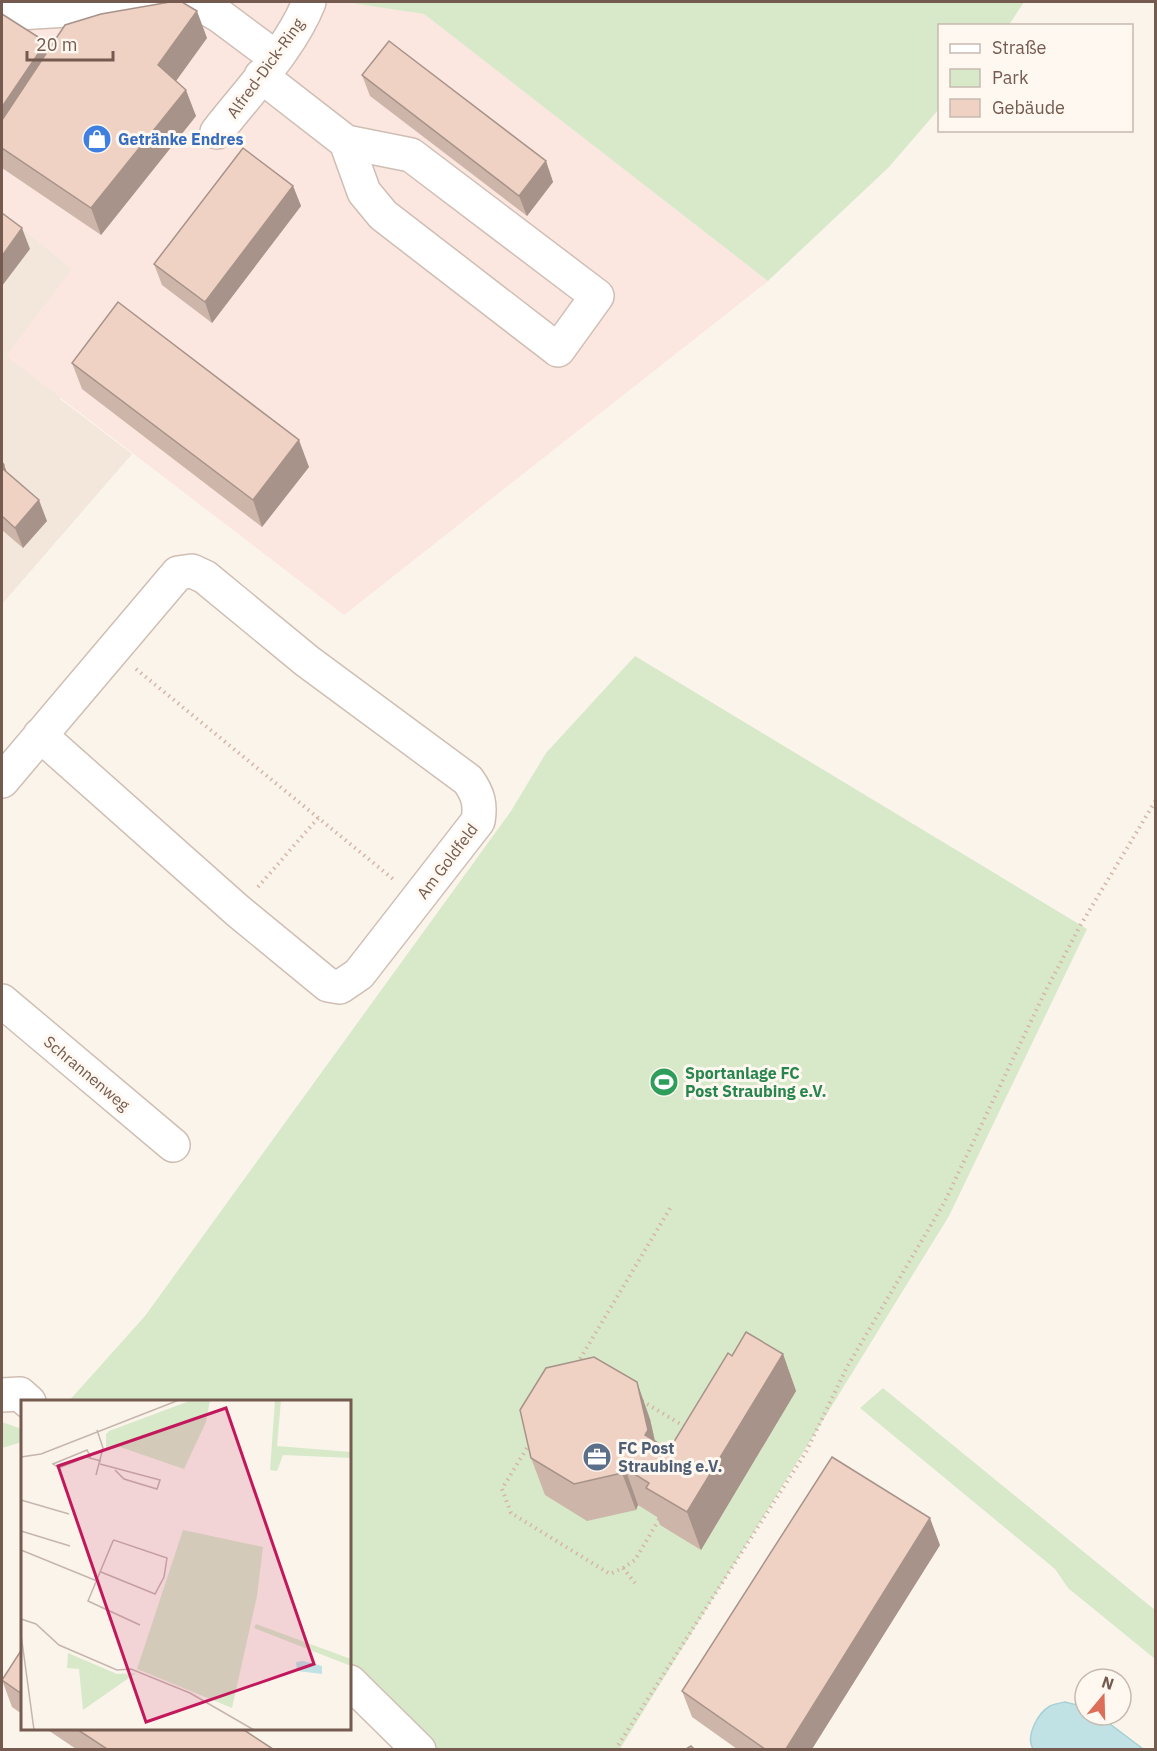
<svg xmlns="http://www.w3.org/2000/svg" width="1157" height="1751" font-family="'IBM Plex Sans',sans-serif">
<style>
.residential{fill:#f3e6da}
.commercial{fill:#fbe6e0}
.green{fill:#d8e9ca}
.water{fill:#c0e2e4;stroke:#a7d1d5;stroke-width:1.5}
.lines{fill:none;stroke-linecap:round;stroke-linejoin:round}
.minor-casing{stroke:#cfbeb3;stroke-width:36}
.path{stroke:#d4b6a7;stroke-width:4;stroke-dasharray:1.5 4.5;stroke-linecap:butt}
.minor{stroke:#fff;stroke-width:33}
.wall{fill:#ceb5a9}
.shaded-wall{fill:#a79389}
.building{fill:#efd2c4;stroke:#a79389;stroke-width:1.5}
.labels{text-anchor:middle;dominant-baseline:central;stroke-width:6;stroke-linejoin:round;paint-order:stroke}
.street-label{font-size:16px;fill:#755a4f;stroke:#fef8f1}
.shop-label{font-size:16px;font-weight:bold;fill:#366cbe;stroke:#fef8f1;text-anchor:start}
.leisure-label{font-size:16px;font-weight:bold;fill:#27864d;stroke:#fef8f1;text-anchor:start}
.service-label{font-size:16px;font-weight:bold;fill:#4e5e75;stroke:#fef8f1;text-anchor:start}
.inset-road{fill:none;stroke:#c5b6ad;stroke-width:1.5}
.view{fill:#c2185b;fill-opacity:0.15;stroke:#c2185b;stroke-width:3}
.inset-edge{fill:none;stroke:#755a4f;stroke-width:3}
</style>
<rect width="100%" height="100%" fill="#fbf4eb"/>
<path class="residential" d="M2,212L72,269L60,399L132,454L2,604Z"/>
<path class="commercial" d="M2,2H344L424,14L768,281L344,615L6,356L72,269L2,212Z"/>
<path class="green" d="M344,2H1024L1009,25L940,26L939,109L889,167L768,281L424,14Z
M635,656L1087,929L949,1216L620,1749H435L350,1664V1402H68L145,1316L511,811L546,753Z
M883,1388L1155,1610V1659L1068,1588L1055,1569L860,1408Z
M2,1422L22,1429V1442L2,1448Z"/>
<path class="water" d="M1065,1702L1085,1707V1715H1098L1143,1749H1033C1025,1736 1038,1713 1050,1706C1054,1704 1060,1703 1065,1702Z"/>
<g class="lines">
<g class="minor-casing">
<path id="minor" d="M2,14L196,2L220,16L275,57
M261,76L346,142L411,155L597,296L558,350L383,215L364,192L346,142
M217,132C248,92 291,48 309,2
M2,781L178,573L192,571L205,577L307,661L468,780C478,794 481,804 478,821L359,974L340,987L328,985L238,911L40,735
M2,1001L173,1145
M2,1395L20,1394L29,1402
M350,1682L419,1750"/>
</g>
<path class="path" d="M136,669L393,879
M258,887L318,818
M577,1364L672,1205
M642,1401L687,1428
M530,1443L502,1489L511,1513L610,1574L623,1568L635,1583
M623,1568L635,1560L661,1516
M615,1750L806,1452L847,1367L944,1203L1045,992L1080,926L1156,800"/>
<use href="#minor" class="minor"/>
</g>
<path class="wall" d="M2,14L49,49L207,38L176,81L196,116L101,235L2,168Z
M362,75L546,161L553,182L527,216L370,96Z
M293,186L301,206L212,323L162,285L154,264Z
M72,363L309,467L262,527L82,389Z
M2,462L4,465L7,473L47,521L23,548L2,530Z
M783,1354L796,1391L701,1550L660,1525L657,1517L638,1505L636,1510L587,1521L545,1495L531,1458L650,1419L655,1442L669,1450L732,1356Z
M940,1545L812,1749H737L692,1717L682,1691Z
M22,1649V1714L12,1707L2,1680Z
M45,1728H241L273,1749H76Z"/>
<path class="shaded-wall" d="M197,11L207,38L168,92L158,65Z
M46,42L56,69L2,148V107Z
M186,90L196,116L101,235L91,208Z
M546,161L553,182L527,216L519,196Z
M293,186L301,206L212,323L205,302Z
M22,228L30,249L2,286V256Z
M299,440L309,467L262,527L253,500Z
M4,465L12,485L2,468Z
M39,500L47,521L23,548L15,528Z
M783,1354L796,1391L701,1550L687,1512Z
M637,1382L650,1419L661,1468L645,1435Z
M625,1468L638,1505L636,1510L622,1473Z
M930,1518L940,1545L812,1749H786Z"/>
<path class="building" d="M170,2H182L197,11L158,65L186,90L91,208L2,148V120L65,25L101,14Z
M2,14L46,42L2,107Z
M389,41L546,161L519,196L362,75Z
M243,148L293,186L205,302L154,264Z
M2,213L22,228L2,256Z
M118,302L299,440L253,500L72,363Z
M2,462L4,465L2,468L39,500L15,528L2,516Z
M746,1332L783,1354L687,1512L646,1488L649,1483L625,1468L622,1473L574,1484L531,1458L520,1410L546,1368L594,1357L637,1382L648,1430L645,1435L669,1450L728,1353L732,1356Z
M832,1457L930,1518L786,1749H765L682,1691Z
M22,1649V1694L2,1680Z
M75,1728H241L273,1749H107Z
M691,1746L694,1749H686Z"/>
<defs>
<g id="shop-disc" transform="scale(1.5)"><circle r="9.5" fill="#3f7fe0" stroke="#fef8f1"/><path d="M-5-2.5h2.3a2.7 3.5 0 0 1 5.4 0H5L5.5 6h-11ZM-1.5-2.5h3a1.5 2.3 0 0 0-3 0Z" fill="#fff"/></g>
<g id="stadium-disc" transform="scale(1.5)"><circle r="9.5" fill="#2e9e5b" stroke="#fef8f1"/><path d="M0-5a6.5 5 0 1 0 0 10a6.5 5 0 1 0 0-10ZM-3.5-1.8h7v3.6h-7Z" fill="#fff"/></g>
<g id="office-disc" transform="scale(1.5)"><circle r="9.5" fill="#5c6f8a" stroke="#fef8f1"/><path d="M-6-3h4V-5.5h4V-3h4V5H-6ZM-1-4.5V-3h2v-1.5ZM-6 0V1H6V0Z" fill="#fff"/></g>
</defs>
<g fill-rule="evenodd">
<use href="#shop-disc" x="97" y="139"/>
<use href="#stadium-disc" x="664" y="1082"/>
<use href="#office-disc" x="597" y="1457"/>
</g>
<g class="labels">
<g class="street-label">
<text transform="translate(265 68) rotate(-54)">Alfred-Dick-Ring</text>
<text transform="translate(447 861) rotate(-53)">Am Goldfeld</text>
<text transform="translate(87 1073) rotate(40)">Schrannenweg</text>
</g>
<g class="shop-label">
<text x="118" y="139">Getränke Endres</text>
</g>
<g class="leisure-label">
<text x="685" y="1073">Sportanlage FC<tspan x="685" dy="18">Post Straubing e.V.</tspan></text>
</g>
<g class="service-label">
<text x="618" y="1448">FC Post<tspan x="618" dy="18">Straubing e.V.</tspan></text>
</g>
</g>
<g transform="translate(21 1400)">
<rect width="330" height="330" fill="#fbf4eb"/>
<path d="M171,0H189L185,22L163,69L99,47L85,50V34L88,31ZM254,0H260L256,46L330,52V58L262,55L256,71L249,70ZM162,130L242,147L236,196L211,308L116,269ZM235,224L330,259V266L233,228ZM47,253L96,274L115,273L62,310L58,269L46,268Z" fill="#d8e9ca"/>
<path d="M282,261L301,266V274L276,271L275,262Z" fill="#c0e2e4"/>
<path class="inset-road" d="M0,57L20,54L158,0M70,58L66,50L32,64L38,68L65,57L80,61M79,64L139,80L136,89L103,79L94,70M75,75L82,48L76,30M0,100L48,114M0,131L49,146M0,150L76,181M80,172L134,194L143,177L146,158L93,140L92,141L67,201L119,225M0,219L15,224L38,245L96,270L110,269L169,293L233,330M0,234L13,330"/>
<path class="view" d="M205,8L293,264L125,322L37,66Z"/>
<rect width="330" height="330" class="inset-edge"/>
</g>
<rect width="1157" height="1751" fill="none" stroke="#755a4f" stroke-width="6"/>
<rect x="938" y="24" width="195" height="108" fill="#fef8f1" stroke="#c7b9b0" stroke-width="1.5"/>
<rect x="950" y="44" width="30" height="9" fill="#ffffff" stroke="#c7b9b0" stroke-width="1.5"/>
<text x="992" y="54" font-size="18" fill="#755a4f">Straße</text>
<rect x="950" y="69" width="30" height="18" fill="#d8e9ca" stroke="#c7b9b0" stroke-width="1.5"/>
<text x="992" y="84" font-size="18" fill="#755a4f">Park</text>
<rect x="950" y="99" width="30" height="18" fill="#efd2c4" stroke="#c7b9b0" stroke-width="1.5"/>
<text x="992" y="114" font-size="18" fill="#755a4f">Gebäude</text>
<g transform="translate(1103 1697) rotate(19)"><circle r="28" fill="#fef8f1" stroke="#c7b9b0" stroke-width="1.5"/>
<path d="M0-4.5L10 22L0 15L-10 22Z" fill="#dc6e5a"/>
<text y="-9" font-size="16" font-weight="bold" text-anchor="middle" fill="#755a4f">N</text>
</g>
<path d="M27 51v9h86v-9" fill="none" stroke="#755a4f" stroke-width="3"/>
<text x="36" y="51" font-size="18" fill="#755a4f" stroke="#fef8f1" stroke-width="4.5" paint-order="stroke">20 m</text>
</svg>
